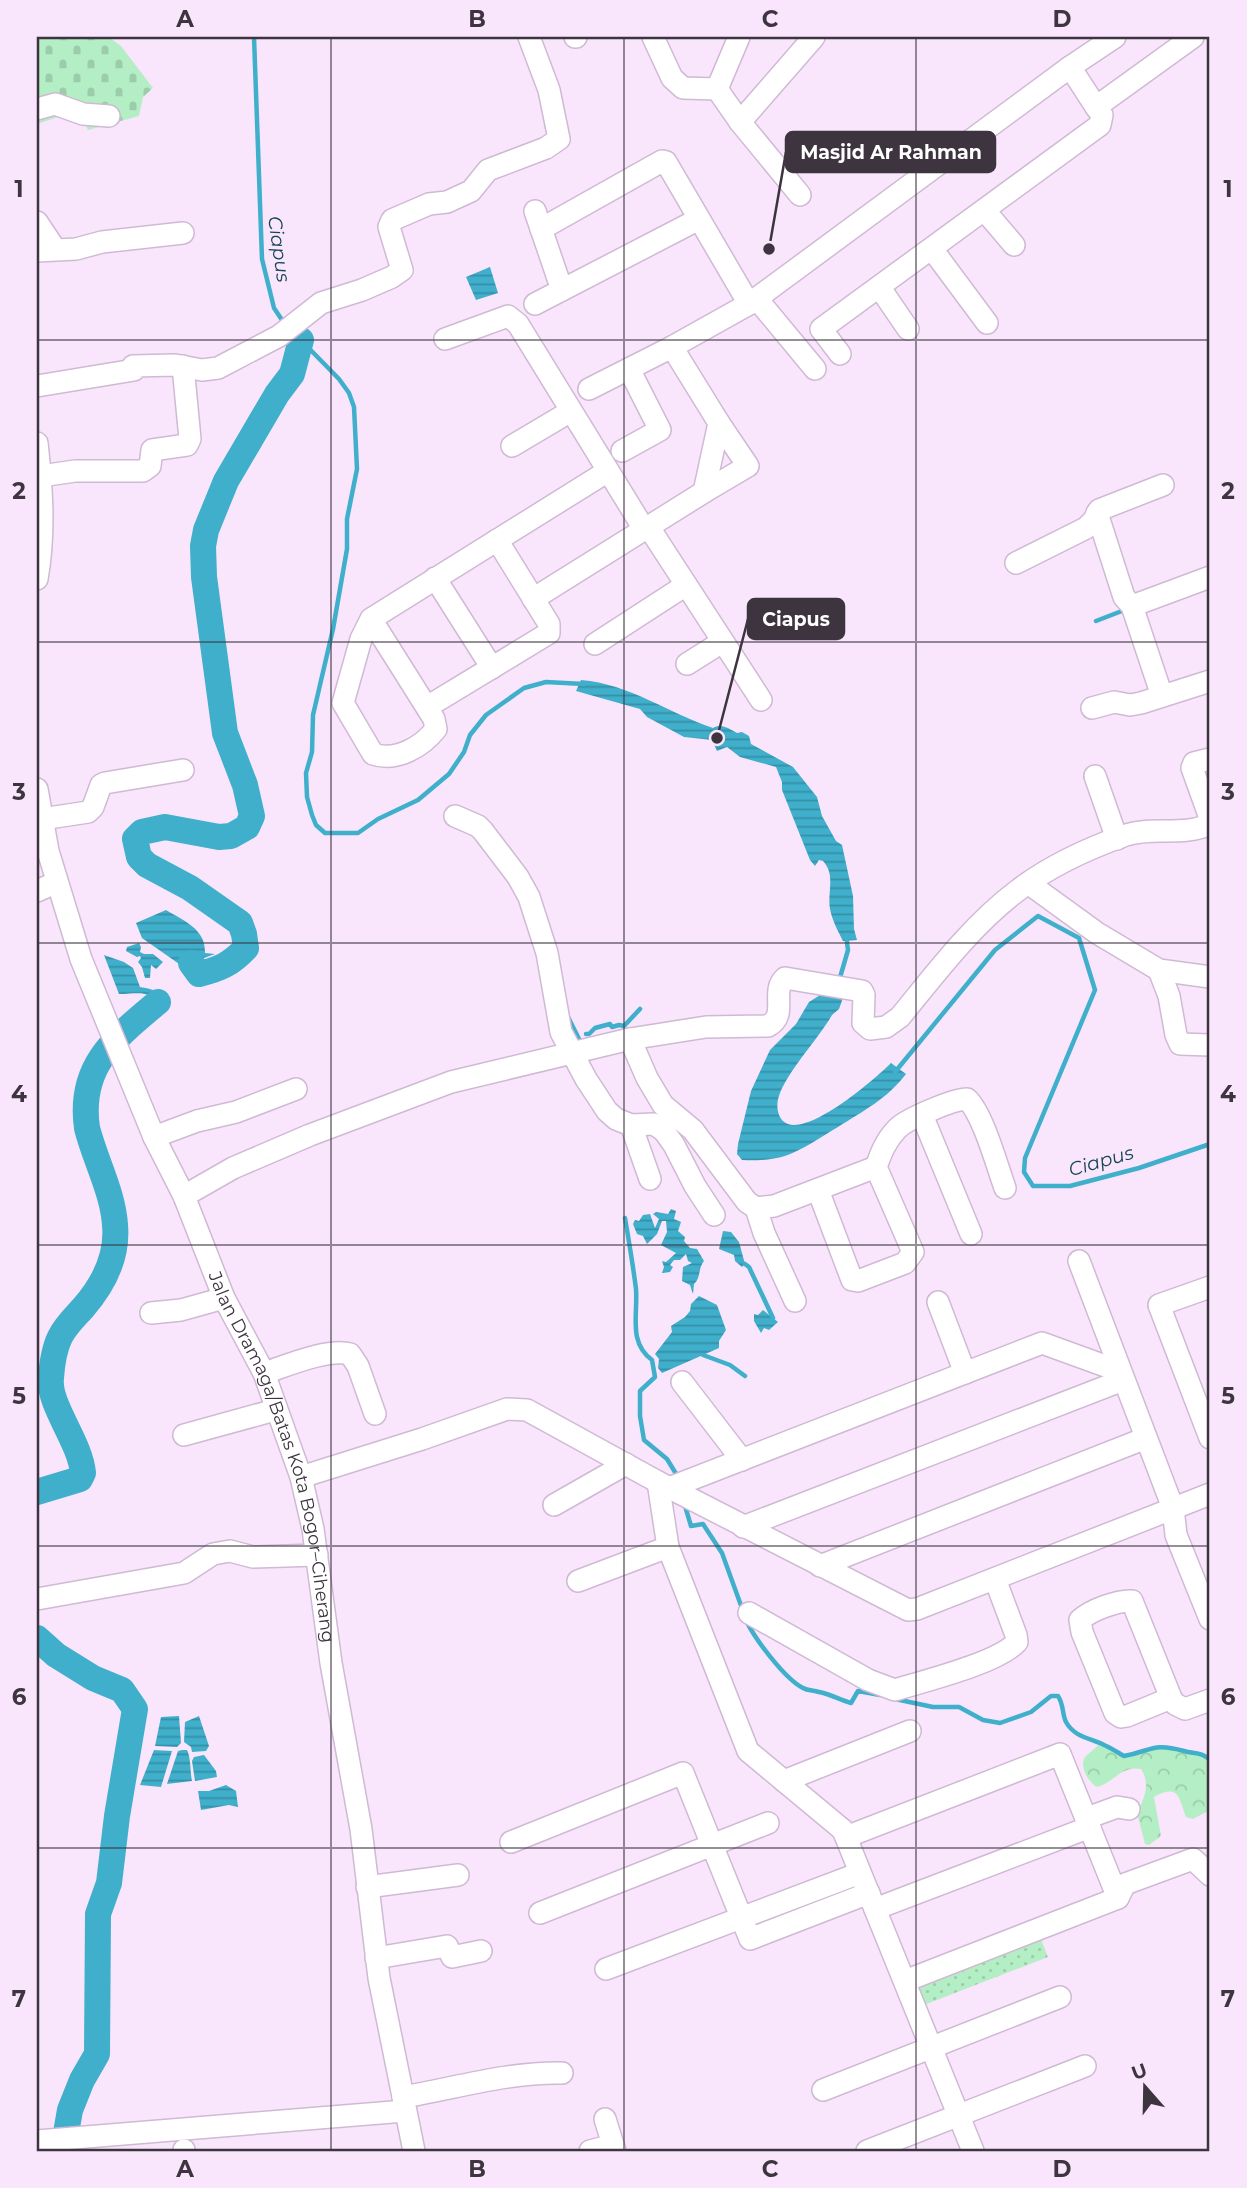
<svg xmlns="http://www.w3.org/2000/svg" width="1247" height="2188" font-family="Montserrat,sans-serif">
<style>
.green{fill:url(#green-dots)}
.forest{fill:url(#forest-crowns)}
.cemetery{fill:url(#cemetery-stones)}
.water{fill:url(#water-rules)}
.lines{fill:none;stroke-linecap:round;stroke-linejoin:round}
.stream{stroke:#3fafcb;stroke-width:4.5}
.river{stroke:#3fafcb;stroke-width:26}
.minor-casing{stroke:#d0b9d4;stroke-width:24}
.minor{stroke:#fff;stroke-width:21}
.grid{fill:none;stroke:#3d343f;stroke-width:2;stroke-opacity:0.55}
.labels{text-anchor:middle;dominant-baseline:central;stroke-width:6;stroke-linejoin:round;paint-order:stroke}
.street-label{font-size:18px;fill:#3d343f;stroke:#f9e6fc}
.water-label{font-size:19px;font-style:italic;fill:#154552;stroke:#f9e6fc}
.leader{fill:none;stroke:#3d343f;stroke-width:2.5}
.callout-dot{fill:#3d343f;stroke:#f9e6fc;stroke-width:2.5}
.callout{fill:#3d343f;stroke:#3d343f;stroke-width:2.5}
.callout-label{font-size:19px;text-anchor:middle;font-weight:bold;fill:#fff}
.neatline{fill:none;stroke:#3d343f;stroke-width:2.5}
.grid-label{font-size:23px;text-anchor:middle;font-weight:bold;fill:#3d343f}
</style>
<defs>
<pattern id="green-dots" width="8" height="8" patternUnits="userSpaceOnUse" patternTransform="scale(1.75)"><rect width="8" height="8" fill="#b4eec5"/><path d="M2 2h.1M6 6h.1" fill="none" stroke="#9ccdaa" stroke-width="1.8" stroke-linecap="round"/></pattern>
<pattern id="forest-crowns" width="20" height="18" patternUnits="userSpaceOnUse" patternTransform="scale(1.75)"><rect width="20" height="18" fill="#b4eec5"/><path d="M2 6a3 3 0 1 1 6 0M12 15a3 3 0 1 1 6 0" fill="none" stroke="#9ccdaa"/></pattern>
<pattern id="cemetery-stones" width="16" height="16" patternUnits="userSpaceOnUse" patternTransform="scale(1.75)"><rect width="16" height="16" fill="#b4eec5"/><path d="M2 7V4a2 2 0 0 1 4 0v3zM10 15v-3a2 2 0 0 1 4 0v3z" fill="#9ccdaa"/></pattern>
<pattern id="water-rules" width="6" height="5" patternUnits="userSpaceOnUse" patternTransform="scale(1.75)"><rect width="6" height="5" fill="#3fafcb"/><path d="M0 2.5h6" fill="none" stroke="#368fa6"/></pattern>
</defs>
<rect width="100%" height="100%" fill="#f9e6fc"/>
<path class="green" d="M1040,1937L1048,1957L924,2005L916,1985Z"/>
<path class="forest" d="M1100,1743L1124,1757L1157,1747L1174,1748L1184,1752L1204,1755L1210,1761V1810L1193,1819L1186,1817C1179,1798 1179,1783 1154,1797L1161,1836L1149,1845L1145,1844L1137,1813C1144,1799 1151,1784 1141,1769C1121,1765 1114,1783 1097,1787C1088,1782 1078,1765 1086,1756C1090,1752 1096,1748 1100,1743Z"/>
<path class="cemetery" d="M37,37H109L121,46L153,88L143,97L139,116L88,130L83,119L67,114L37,124Z"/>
<path class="water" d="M490,267L498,293L476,300L466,277Z
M581,680C630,684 668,713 713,728C722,723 729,729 737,733L742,732L749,736L751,744L793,767L817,797L822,816L836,841L842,845L853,896L854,929L857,940L843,941C838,931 832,920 830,909C827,892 836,875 823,861L819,860L815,866L810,860L782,790V782L776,767L740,757L727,747L717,751L712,740L684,737L647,717L640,709L576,691Z
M166,910C184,921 206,929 205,953L215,954L182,966L142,938L136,923Z
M139,943L141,947L140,952L144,954H153L163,962L156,969L151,965L150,978H145L142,967L138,962L141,958L140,956L137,957L126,951L127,947Z
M104,955L124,962L133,968L140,987C152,989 166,992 169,1005H161C146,989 140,994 119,994Z
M848,984L839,1009L832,1015C819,1038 786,1073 779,1096C776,1104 777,1115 783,1121C804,1141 875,1079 891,1063L906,1074C887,1099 863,1111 838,1127C821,1137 804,1149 785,1156C772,1160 755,1161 742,1160L737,1154L738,1144L751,1091L770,1050L796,1024L809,1002L825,992Z
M671,1209L676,1211L674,1219L681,1222L678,1231L685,1237L684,1241L690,1248L697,1249L704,1261C698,1268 701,1278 694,1284L693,1294L690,1285L682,1281L683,1267L692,1263L688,1261L686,1254L680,1260H674L670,1265L673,1267L670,1272L662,1273L664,1267L662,1261L666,1262L676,1253L661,1245L667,1232L666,1221H662L657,1234L647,1244L643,1236L637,1234L633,1224L635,1220L639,1221L643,1215L650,1214L655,1228L659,1219L653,1214L656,1212L668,1214Z
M723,1231L731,1232L739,1242L745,1264L742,1267L735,1261L734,1255L719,1249Z
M699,1296L717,1305L726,1330L719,1341V1348L662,1373L658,1368L659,1359L655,1354L672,1332L671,1326L685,1317L690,1311L691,1304Z
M763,1310L778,1322L769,1330L764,1328L761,1333L754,1321V1314L758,1315Z
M179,1716L181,1743L177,1747L155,1746L161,1717Z
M199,1716L209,1746L206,1751L192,1752L191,1747L184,1742L185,1722Z
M154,1750L172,1751L161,1787L140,1785Z
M182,1750H187C191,1758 190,1771 192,1781L167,1784L178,1751Z
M204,1755L216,1771L217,1777L195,1781L192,1761L194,1757Z
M226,1785L236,1791L238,1807L229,1805L201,1810L198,1791H209Z"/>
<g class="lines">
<path class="stream" d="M254,37L262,259L274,308L284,323
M292,331L339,379L349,393L354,407L357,469L347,519V549L333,629L313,715L312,752L306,773L307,797L312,815L316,825L325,833H358L378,819L418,800L449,774L464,752L470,735L486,715L524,688L546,682L584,684
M1096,621L1127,609
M839,981L848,950L846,935
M568,1017L581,1043
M586,1034H589L595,1028L610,1024L612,1027L619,1025L624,1026L640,1009
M895,1072L995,950L1038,916L1079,938L1095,990L1025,1158L1024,1172L1033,1186H1070L1139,1168L1210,1144
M625,1218C629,1242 633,1265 636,1289C638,1315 628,1342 652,1360L655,1377L640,1391V1416L644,1440L667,1459L678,1477
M745,1264L749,1267L773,1318
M703,1355L730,1365L745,1376
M685,1506L691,1526L703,1524L722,1553L743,1611
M746,1620C754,1638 785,1679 803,1688C808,1691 813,1690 819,1692C830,1694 840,1700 851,1703L858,1691L880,1695
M895,1699L933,1707H959L983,1720L1000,1723L1031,1712L1051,1696H1058C1064,1705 1062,1714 1066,1722C1075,1738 1091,1738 1104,1745C1111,1748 1117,1752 1124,1756C1152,1751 1152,1742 1184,1751C1194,1754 1202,1752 1210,1760"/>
<path class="river" d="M191,963L199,974C220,969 231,964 246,948L244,934L240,923L190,888L147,865L139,857L135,839L142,832L165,827L219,837L231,836L247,827L252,816L245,785L225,733L204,577L203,546L206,530L226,481L277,394L292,374L301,340
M37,1492L80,1479L83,1473C80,1441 48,1405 51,1378C52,1364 54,1349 60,1337C66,1325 75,1317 83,1308C103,1285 118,1257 115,1225C113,1192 95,1160 87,1128C78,1066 115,1038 158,1002
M37,1638L56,1655L93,1678L122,1690L135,1709L117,1816L109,1883L98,1914L97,2054L82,2080L70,2110L66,2133L68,2151"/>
<g class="minor-casing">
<g id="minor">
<path d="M575,37H576"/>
<path d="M653,37L672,78L683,88L717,89"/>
<path d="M739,37L717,89L740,122L800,195"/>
<path d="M1070,67L1096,107"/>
<path d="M37,109L55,104L83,114L109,116"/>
<path d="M740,122L814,37"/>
<path d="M535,211L562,290"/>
<path d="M985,211L1014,245"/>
<path d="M37,222L55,249"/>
<path d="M541,229L662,161L666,162L749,304"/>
<path d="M932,249L987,323"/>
<path d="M37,251L76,249L102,242L183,233"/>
<path d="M880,288L908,329"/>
<path d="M757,299L815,369"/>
<path d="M535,304L699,219"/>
<path d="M445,339L508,316L518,324L644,529"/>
<path d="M840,354L821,329L1100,125L1102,115L1096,107L1193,37"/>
<path d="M37,386L134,370L133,366L175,365L202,370L218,368L279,336L321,303L362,290L392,277L402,270L389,227L392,220L429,204L447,202L471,191L488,170L546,148L559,139L549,90L529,37"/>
<path d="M589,389L672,347"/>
<path d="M37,443C42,488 45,534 37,579"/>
<path d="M512,446L571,411"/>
<path d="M622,451L660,430L629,369"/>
<path d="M41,476L75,471H143L150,466L152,450L187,445L190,439L183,366"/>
<path d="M704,492L748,466L719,423"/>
<path d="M1097,513L1124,597L1132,606L1162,696"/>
<path d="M648,526L761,700"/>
<path d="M1016,563L1086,528L1094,520L1099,510L1163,485"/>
<path d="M435,578L492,668"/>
<path d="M533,599L704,492L719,423L672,347L749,304L1070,67L1115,37"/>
<path d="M1132,606L1210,577"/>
<path d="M371,619L434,719L436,729C422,747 396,762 373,754L343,703L361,639L371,619L608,471"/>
<path d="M595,644L686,585"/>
<path d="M687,664L722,642"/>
<path d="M427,707L549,633V624L497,540"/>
<path d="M1092,708L1114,702L1130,705L1141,703L1210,681"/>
<path d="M1210,759L1194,763L1192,768L1210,818"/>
<path d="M1095,776L1117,839"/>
<path id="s1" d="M37,789L48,851L81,959L154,1137L184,1196L224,1298L264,1373L301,1477L313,1529L331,1663L361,1829L379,1978L414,2151"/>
<path d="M455,816L478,826L483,831L518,877L529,897L547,953L561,1032L586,1079L607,1111L616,1119L631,1125L654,1124L664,1131L674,1145L695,1186L714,1215"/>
<path d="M42,819L88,812L93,807L101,785L105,783L183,770"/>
<path d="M1028,883L1097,933L1159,970L1210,977"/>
<path d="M37,891L57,882"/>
<path d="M1159,970L1169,996L1176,1035L1180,1044L1210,1045"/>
<path d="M630,1039L647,1078L663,1105L693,1130L747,1202L756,1208L774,1206L876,1167"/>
<path d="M922,1115L971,1234"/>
<path d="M631,1125L650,1179"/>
<path d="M154,1137L197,1121L236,1112L296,1089"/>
<path d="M818,1190L852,1280L858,1281L905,1263L913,1252L876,1167C881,1153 886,1140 897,1129C906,1119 954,1099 967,1099C983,1114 997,1166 1005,1188"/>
<path d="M184,1196L233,1168L310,1135L451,1082L630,1039L706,1027L768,1026C789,1015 770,992 785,978L862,991L864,995L863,1023L870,1029L886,1027L900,1017C936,973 972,925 1017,891C1048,867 1089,848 1126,835C1154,826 1183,837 1210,824"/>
<path d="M756,1208L764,1233L795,1301"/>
<path d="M1079,1261L1173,1508L1176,1535L1210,1619"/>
<path d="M1210,1287L1159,1305L1210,1438"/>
<path d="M938,1302L965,1373"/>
<path d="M151,1313L181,1310L224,1298"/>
<path d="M264,1373C286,1366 328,1348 350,1354L358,1366L375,1414"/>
<path d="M682,1382L742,1460"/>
<path d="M184,1435L275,1410"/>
<path d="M301,1477L422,1439L507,1409L527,1410L658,1482L908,1610L917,1609L1210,1494"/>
<path d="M658,1482L668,1547L748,1751L843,1830L973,2151"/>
<path d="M669,1488L1042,1343L1119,1371"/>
<path d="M554,1505L626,1464"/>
<path d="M743,1527L1123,1380"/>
<path d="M820,1566L1146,1438"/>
<path d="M578,1581L668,1547"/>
<path d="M37,1599L184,1573L213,1554L230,1551L253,1557L317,1555"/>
<path d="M749,1613L868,1680L895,1690C924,1681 998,1663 1017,1642L1016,1635L995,1579"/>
<path d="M1171,1698L1127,1716L1121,1717L1115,1713L1082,1632L1080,1620C1091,1610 1118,1600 1132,1601L1171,1698L1175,1704L1185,1709L1210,1700"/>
<path d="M784,1781L910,1731"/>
<path d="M1087,1818L1117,1807L1129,1809"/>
<path d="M846,1837L1060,1754L1118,1898"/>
<path d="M511,1842L683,1773L750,1939L869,1893"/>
<path d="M367,1887L458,1875"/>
<path d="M875,1909L1090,1827"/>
<path d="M540,1913L768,1823"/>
<path d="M376,1958L447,1946L452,1957L481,1951"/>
<path d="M606,1969L860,1873"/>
<path d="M905,1981L1118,1898L1125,1884L1193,1859L1210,1875"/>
<path d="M823,2090L1060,1997"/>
<path d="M403,2097C456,2088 508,2072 562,2073"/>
<path d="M605,2119L615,2151"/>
<path d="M37,2141L405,2111"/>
<path d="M184,2150V2151"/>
<path d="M590,2151L613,2145"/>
<path d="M867,2151L1085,2066"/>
</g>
</g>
<use href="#minor" class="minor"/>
</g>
<path class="grid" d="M331,37V2151M624,37V2151M916,37V2151M37,340H1210M37,642H1210M37,943H1210M37,1245H1210M37,1546H1210M37,1848H1210"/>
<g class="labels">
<g class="street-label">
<text stroke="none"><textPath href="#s1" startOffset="712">Jalan Dramaga/Batas Kota Bogor–Ciherang</textPath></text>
</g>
<g class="water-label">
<text transform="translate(279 249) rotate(82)">Ciapus</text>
<text transform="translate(1101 1161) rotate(-16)">Ciapus</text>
</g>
</g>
<path class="leader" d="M769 249L786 152M717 738L748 619"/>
<g class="callout-dot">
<circle cx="769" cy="249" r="7"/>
<circle cx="717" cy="738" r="7"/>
</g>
<g class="callout">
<rect x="786" y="132" width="209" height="40" rx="7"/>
<rect x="748" y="599" width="96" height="40" rx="7"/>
</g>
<g class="callout-label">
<text x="891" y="159">Masjid Ar Rahman</text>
<text x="796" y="626">Ciapus</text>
</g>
<rect width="1247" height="2188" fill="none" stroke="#f9e6fc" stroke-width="77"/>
<g transform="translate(1145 2087) rotate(340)" stroke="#f9e6fc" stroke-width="5" paint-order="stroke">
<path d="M0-5L12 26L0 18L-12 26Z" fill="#3d343f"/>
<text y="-10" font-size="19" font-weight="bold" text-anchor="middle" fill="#3d343f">U</text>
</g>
<rect x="38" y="38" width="1170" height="2112" class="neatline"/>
<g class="grid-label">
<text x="185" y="27">A</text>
<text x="477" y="27">B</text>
<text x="770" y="27">C</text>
<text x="1062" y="27">D</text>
<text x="19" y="197">1</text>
<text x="1228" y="197">1</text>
<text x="19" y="499">2</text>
<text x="1228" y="499">2</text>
<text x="19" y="800">3</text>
<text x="1228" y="800">3</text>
<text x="19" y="1102">4</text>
<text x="1228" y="1102">4</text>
<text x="19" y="1404">5</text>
<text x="1228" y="1404">5</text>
<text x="19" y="1705">6</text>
<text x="1228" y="1705">6</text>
<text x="19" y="2007">7</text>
<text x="1228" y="2007">7</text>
<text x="185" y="2177">A</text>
<text x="477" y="2177">B</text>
<text x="770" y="2177">C</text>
<text x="1062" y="2177">D</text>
</g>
</svg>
